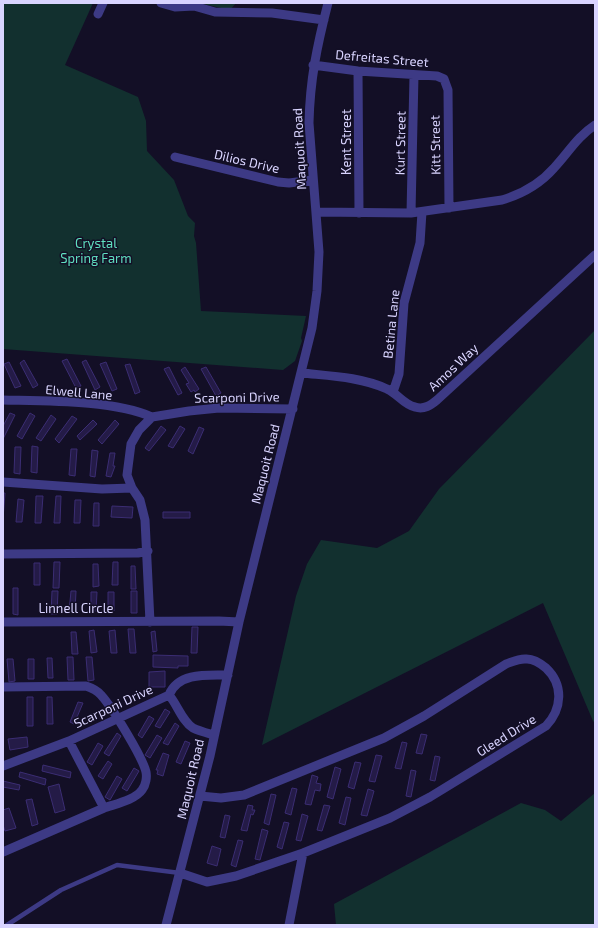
<svg xmlns="http://www.w3.org/2000/svg" width="598" height="928" font-family="'Exo 2',sans-serif">
<style>
.green{fill:#12302f}
.building{fill:#241b47;stroke:#3b2d73}
.lines{fill:none;stroke-linecap:round;stroke-linejoin:round}
.lane{stroke:#3d3a85;stroke-width:4.5}
.street{stroke:#3d3a85;stroke-width:9}
.labels{text-anchor:middle;dominant-baseline:central;stroke-width:3;stroke-linejoin:round;paint-order:stroke}
.street-label{font-size:13px;fill:#d9d4ff;stroke:#130f26}
.park-label{font-size:13px;fill:#5fe0c0;stroke:#130f26}
</style>
<rect width="100%" height="100%" fill="#130f26"/>
<path class="green" d="M3,3H93L65,65L138,97L146,121L147,151L174,180L188,216L195,223L194,236L196,243L201,311L306,316L301,338L302,341L295,361L283,370L3,349Z
M199,3H236L230,10Z
M595,330V723L593,721L543,603L262,745L296,596L307,564L321,540L377,548L409,531L439,489Z
M595,793V925H336L334,904L521,803L545,810L561,821Z"/>
<path class="building" d="M67,359L81,386L76,388L62,361Z
M24,360L38,385L33,388L20,363Z
M86,360L100,387L95,390L82,362Z
M9,362L21,386L15,388L4,364Z
M106,362L117,389L112,391L100,364Z
M130,364L140,392L135,394L125,365Z
M169,367L182,393L178,395L164,369Z
M185,367L199,389L195,392L194,390L191,392L186,384L189,383L181,370Z
M206,367L221,393L216,396L201,369Z
M10,413L15,415L3,439V426Z
M30,413L35,416L22,439L17,436Z
M51,415L56,419L41,441L36,438Z
M72,416L77,419L59,443L55,439Z
M93,420L97,424L80,440L77,436Z
M115,420L119,424L102,444L98,440Z
M161,426L166,430L149,451L145,448Z
M180,426L185,429L173,448L168,446Z
M199,427L204,429L193,454L188,451Z
M32,446L38,447L37,473L31,472Z
M15,447H21L20,474L14,473Z
M71,449H77L75,476L69,475Z
M92,450L98,451L95,477L90,476Z
M110,453H115L113,466H115L111,477L106,476Z
M3,493H5L3,519Z
M36,496H43L41,523H35Z
M56,496H61L60,523H54Z
M18,499L24,500L22,522H16Z
M75,500H81L80,523H74Z
M94,503H99V526H93Z
M112,506L133,507L132,518L111,517Z
M163,512H190V518H163Z
M54,562H60L59,588H53Z
M113,562H118V585H112Z
M34,563H40V585H34Z
M93,564H98L99,586L93,587Z
M131,566H135L136,589H131Z
M13,588H18V615L13,614Z
M52,591H58L57,614H51Z
M71,591H76L75,612H69Z
M131,591H137V613H131Z
M91,592H97L96,611H91Z
M108,592H114V611H108Z
M192,627H198L197,653H191Z
M128,629H134L136,653H130Z
M94,630L97,652L91,653L89,631Z
M115,630L117,653H111L109,631Z
M155,631L157,651L153,652L151,632Z
M71,632H76L78,654H72Z
M153,655L188,656V666H178V668L153,667Z
M67,657H73L74,680H68Z
M86,657H92L94,680L88,681Z
M47,658H52L53,678H48Z
M7,659H13L15,681L9,682Z
M28,659H34V679H28Z
M165,671V687H149V672Z
M27,697H33V726H27Z
M47,697H52L53,724H47Z
M78,702L83,703L74,724L70,722Z
M165,709L170,712L160,728L155,726Z
M149,716L154,719L142,738L138,735Z
M175,723L179,726L168,745L163,743Z
M117,733L121,736L109,756L104,753Z
M421,734L427,735L422,754L416,753Z
M157,735L162,738L150,758L145,755Z
M27,737L28,747L10,750L8,739Z
M185,741L190,743L181,764L176,762Z
M402,742L407,743L401,769L395,768Z
M98,743L103,746L92,765L87,762Z
M163,753L169,755L163,776L157,774L158,770H156Z
M376,755L382,756L375,782L369,781Z
M435,756L440,757L435,781L430,780Z
M108,761L112,764L103,779L98,776Z
M355,762L361,763L354,789L348,787Z
M43,765L71,772L70,778L42,771Z
M335,767L341,769L333,799L327,797Z
M134,768L139,771L127,791L122,788Z
M411,770L416,771L411,797L406,796Z
M20,772L46,779L45,785L19,777Z
M312,775L318,777L316,783L321,784L320,791L315,790L311,805L305,804Z
M117,776L122,779L110,800L105,797Z
M3,781L20,785L19,790L3,787Z
M59,784L65,810L55,813L48,787Z
M292,788L297,789L291,815L285,813Z
M368,789L374,791L367,816L361,815Z
M271,794L276,795L269,825L264,823Z
M346,797L351,798L345,825L339,823Z
M32,799L38,824L32,826L26,800Z
M248,805L253,806L252,810H255L253,815L251,814L247,831L241,830Z
M324,805L330,806L322,831L317,830Z
M9,808L16,828L5,831L3,825V810Z
M302,814L308,816L301,841L296,840Z
M225,815L230,816L225,838L220,837Z
M284,822L289,823L282,849L277,847Z
M262,829L268,831L260,860L255,859Z
M238,840L243,841L236,867L231,865Z
M212,846L221,849L217,866L207,863Z"/>
<g class="lines">
<path class="lane" d="M7,925L61,890L117,865L180,873"/>
<path class="street" d="M161,3L175,7L194,6L215,12L272,13L324,20
M98,14L103,3
M313,65L358,71L437,76L444,79L448,90L449,208
M358,71L359,213
M175,157L278,182L289,183L313,180
M317,212L411,213L502,200C522,194 540,184 554,168C568,153 578,136 595,125
M411,213L414,75
M302,373C330,376 361,377 387,389C397,393 404,405 415,407C424,410 431,405 437,400L595,255
M393,392L399,374L404,303L420,243L422,212
M3,400C45,401 114,400 152,417
M3,482L102,489L132,488L127,475L131,444L139,430L152,417L189,411L219,408L293,409
M132,488L140,500L145,520L150,622
M3,554L138,553L148,551
M3,622L219,621L239,622
M3,687L86,686C92,688 97,690 101,695C112,707 143,758 146,772C147,777 146,785 142,790C135,800 115,804 104,808
M169,695C178,672 208,675 228,675
M3,766L69,741
M3,852L104,808L69,741L169,695C177,704 182,721 193,728C199,731 207,733 214,735
M180,873L207,882L236,876L303,853L390,818L430,797L546,726C562,709 564,685 546,668C540,663 534,659 527,659C519,658 512,662 506,664L424,716L384,738L244,795L221,798L200,796
M166,925L210,756L239,622L312,328L317,291L319,252L309,123C310,79 317,46 328,3
M289,925L303,853"/>
</g>
<g class="labels">
<g class="street-label">
<text transform="translate(382 58) rotate(5)">Defreitas Street</text>
<text transform="translate(346 142) rotate(-90)">Kent Street</text>
<text transform="translate(400 143) rotate(-89)">Kurt Street</text>
<text transform="translate(435 145) rotate(-91)">Kitt Street</text>
<text transform="translate(299 149) rotate(-93)">Maquoit Road</text>
<text transform="translate(247 161) rotate(13)">Dilios Drive</text>
<text transform="translate(391 324) rotate(-84)">Betina Lane</text>
<text transform="translate(453 367) rotate(-43)">Amos Way</text>
<text transform="translate(79 392) rotate(5)">Elwell Lane</text>
<text transform="translate(237 397) rotate(-1)">Scarponi Drive</text>
<text transform="translate(265 464) rotate(-76)">Maquoit Road</text>
<text x="76" y="608">Linnell Circle</text>
<text transform="translate(113 706) rotate(-25)">Scarponi Drive</text>
<text transform="translate(506 735) rotate(-32)">Gleed Drive</text>
<text transform="translate(190 779) rotate(-77)">Maquoit Road</text>
</g>
<g class="park-label">
<text x="96" y="243">Crystal<tspan x="96" dy="15">Spring Farm</tspan></text>
</g>
</g>
<rect width="598" height="928" fill="none" stroke="#d9d4ff" stroke-width="8"/>
</svg>
